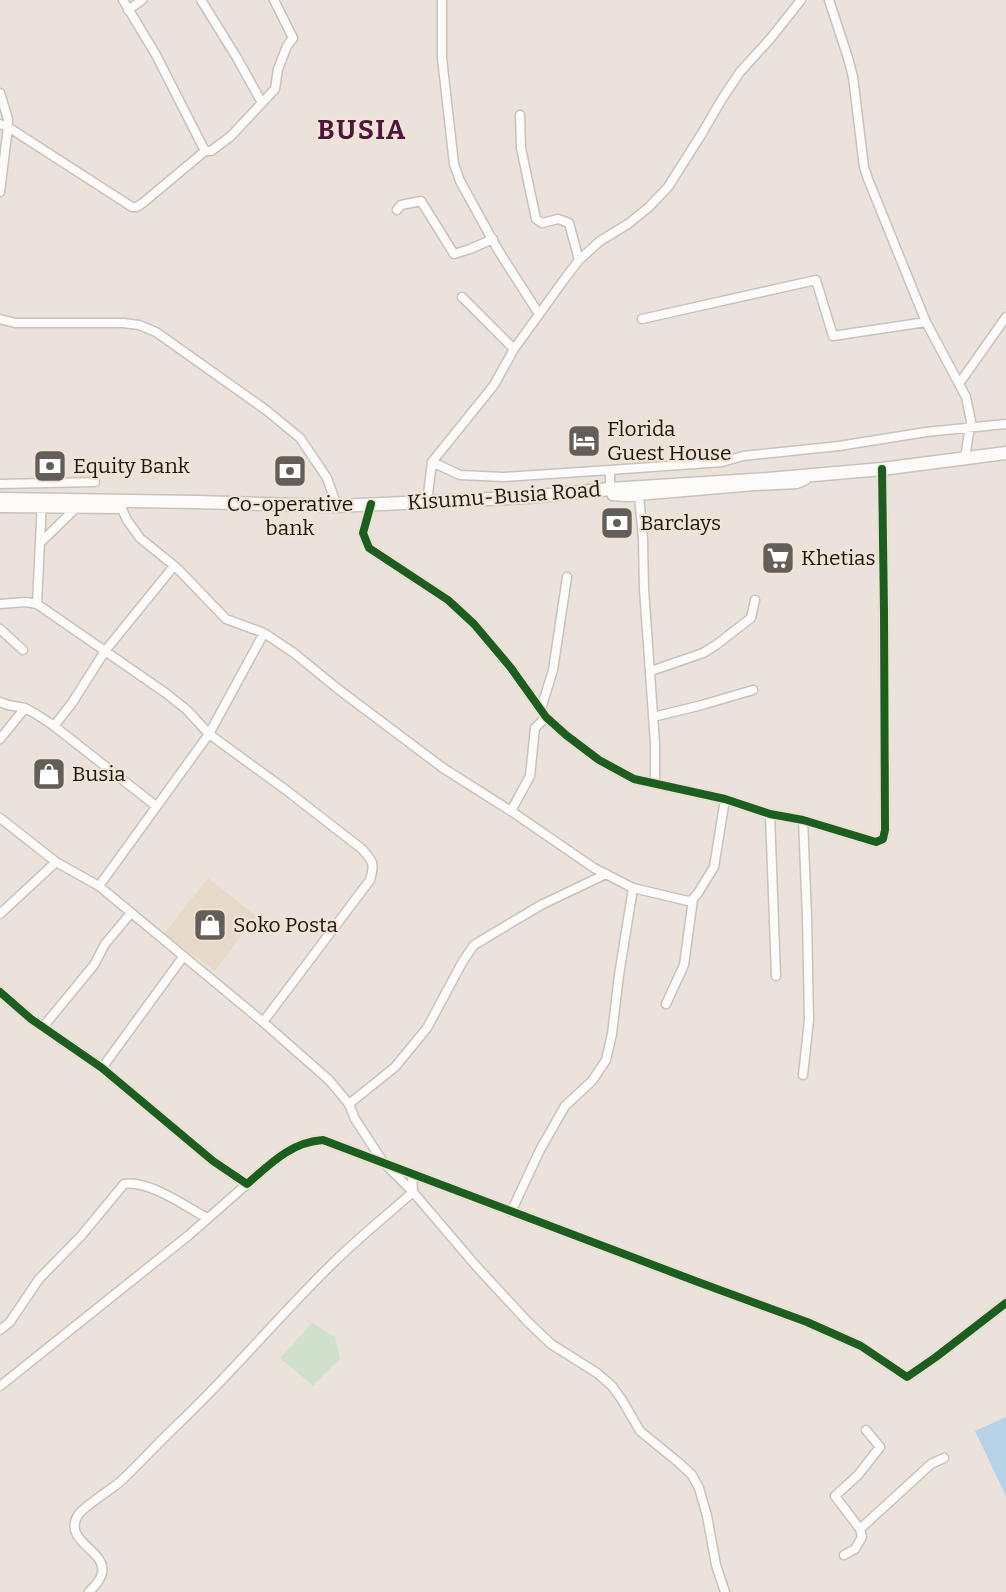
<svg xmlns="http://www.w3.org/2000/svg" width="1006" height="1592" font-family="Bitter,serif">
<style>
.built{fill:#e6d9c9}
.green{fill:#cfe1cc}
.water{fill:#b5d2e7}
.lines{fill:none;stroke-linecap:round;stroke-linejoin:round}
.minor-casing{stroke:#c7c2bb;stroke-width:11}
.highway-casing{stroke:#c7c2bb;stroke-width:15}
.minor{stroke:#fcfbfa;stroke-width:8}
.highway{stroke:#fcfbfa;stroke-width:12}
.cycleway-casing{stroke:#f1e4d5;stroke-width:11}
.cycleway{stroke:#1b5e20;stroke-width:8}
.labels{text-anchor:middle;dominant-baseline:central;stroke-width:4.5;stroke-linejoin:round;paint-order:stroke}
.poi-label{font-size:21px;fill:#1c1712;stroke:#f1e4d5;text-anchor:start}
.street-label{font-size:21px;fill:#1c1712;stroke:#f1e4d5}
.district-label{font-size:27px;font-weight:bold;letter-spacing:1.5px;fill:#50153c;stroke:#f1e4d5}
</style>
<rect width="100%" height="100%" fill="#ebe3db"/>
<path class="built" d="M208,878L256,916L215,971L164,934Z"/>
<path class="green" d="M312,1323L335,1337L340,1359L313,1386L280,1358Z"/>
<path class="water" d="M1006,1417V1496L975,1431Z"/>
<g class="lines">
<g class="minor-casing">
<path id="minor" d="M123,0L156,55L205,151
M201,0L237,58L262,103
M442,0V58L454,164L460,181L498,250L539,314
M829,0L848,58L853,77L864,167L868,179L926,322L966,397L971,421L965,457
M128,10L142,0
M0,93L8,119V127L0,192
M520,115L521,148L536,219L542,223L558,219L569,223L579,260
M0,124L8,127L132,207H137L144,202L205,151H211L231,136L275,89L278,69L287,46L293,38L274,0
M397,210L401,205L421,201L454,254L470,249L493,239
M462,297L514,349
M0,319L15,323H123L139,325L156,332L266,410L300,438L327,478L337,506
M642,319L816,280L833,336L926,322
M961,381L1006,317
M432,462L460,475L504,477L610,470
M807,476L806,480L797,484L755,486L626,497L612,496L610,489V470L722,462L743,456L839,446L926,432L1006,424
M0,484L95,482
M639,496L643,539L644,589L655,743V783
M42,500L37,604L105,651L174,566
M123,502L122,509L127,520L140,538L177,568L226,619L264,633L294,653L338,689L443,768L511,811L594,868L633,888L688,901L693,899L698,893L714,867L725,799
M427,502L432,462L494,385L514,349L566,277L579,260L600,241L628,224L649,207L668,187L701,135L722,99L740,72L770,39L801,0
M371,504L363,533L369,548L448,600L474,624L511,668L546,717L566,735L599,760L634,779L725,799L770,814L803,820L876,842L883,839L885,830L884,612L882,469
M0,508L122,509
M41,542L75,509
M0,604L26,602L37,604
M0,629L23,650
M651,671L703,653L716,645L751,618L755,600
M0,702L8,705L25,708L36,714L54,726L156,806
M541,709L553,670L567,577
M653,717L702,705L753,690
M54,726L72,703L105,651L167,694L187,710L209,734L286,790L362,849C373,861 375,864 370,880L263,1022
M0,739L25,708
M511,811L530,776L535,728L546,717
M770,814L776,976
M0,818L56,862L99,886L263,1022L329,1080L349,1104L355,1119L383,1162L413,1192L477,1267L527,1321L551,1344L597,1373L612,1386L622,1400L640,1431L678,1462L692,1475L699,1488L707,1516L716,1565L725,1592
M99,886L209,734L264,633
M0,914L56,862
M0,992L31,1019L102,1068L213,1161L247,1184C270,1164 291,1142 323,1140L698,1282L807,1322L861,1346L907,1377L936,1357L1006,1303
M666,1004L684,965L693,899
M43,1027L94,965L105,944L131,913
M102,1068L183,957
M803,1075L809,1020L807,917L803,820
M349,1104L395,1067L427,1028L463,961L474,945L541,905L606,874
M511,1212L540,1150L565,1106L592,1081L606,1060L612,1034L619,975L633,888
M0,1330L10,1322L39,1279L81,1236L124,1184C149,1180 185,1206 207,1218
M0,1386L189,1235L247,1184
M860,1529L931,1464L944,1458
M844,1555L855,1549L862,1537L860,1529L835,1496L858,1475L880,1447L866,1430
M89,1592C94,1587 101,1580 102,1573C107,1550 62,1542 78,1515C85,1505 111,1490 121,1481C140,1463 157,1444 176,1426C230,1375 278,1317 331,1265C357,1239 386,1216 413,1192L412,1174"/>
</g>
<g class="highway-casing">
<path id="highway" d="M0,499L196,502L337,506L427,502L528,497L610,489L768,479L882,469L1006,453"/>
</g>
<use href="#minor" class="minor"/>
<use href="#highway" class="highway"/>
<g class="cycleway-casing">
<path id="cycleway" d="M371,504L363,533L369,548L448,600L474,624L511,668L546,717L566,735L599,760L634,779L725,799L770,814L803,820L876,842L883,839L885,830L884,612L882,469
M0,992L31,1019L102,1068L213,1161L247,1184C270,1164 291,1142 323,1140L698,1282L807,1322L861,1346L907,1377L936,1357L1006,1303"/>
</g>
<use href="#cycleway" class="cycleway"/>
</g>
<defs>
<g id="hotel-square" transform="scale(1.725)"><rect x="-9" y="-9" width="18" height="18" rx="4" fill="#645e58" stroke="#f1e4d5"/><path d="M-6-4.5h1.5V1H6V5H4.5V3h-9V5H-6ZM-4 0a1.8 1.8 0 1 1 3.6 0ZM.5 0V-2.5h3Q6-2.5 6 0Z" fill="#fff"/></g>
<g id="bank-square" transform="scale(1.725)"><rect x="-9" y="-9" width="18" height="18" rx="4" fill="#645e58" stroke="#f1e4d5"/><path d="M-6-4H6V4H-6ZM0-2.3a2.3 2.3 0 1 0 0 4.6a2.3 2.3 0 1 0 0-4.6Z" fill="#fff"/></g>
<g id="supermarket-square" transform="scale(1.725)"><rect x="-9" y="-9" width="18" height="18" rx="4" fill="#645e58" stroke="#f1e4d5"/><path d="M-6-5.5h2.5l.6 2H6L4.5 2H-2.5L-4.4-4H-6ZM-1.5 3.2a1.3 1.3 0 1 0 .1 0ZM3 3.2a1.3 1.3 0 1 0 .1 0Z" fill="#fff"/></g>
<g id="shop-square" transform="scale(1.725)"><rect x="-9" y="-9" width="18" height="18" rx="4" fill="#645e58" stroke="#f1e4d5"/><path d="M-5-2.5h2.3a2.7 3.5 0 0 1 5.4 0H5L5.5 6h-11ZM-1.5-2.5h3a1.5 2.3 0 0 0-3 0Z" fill="#fff"/></g>
</defs>
<g fill-rule="evenodd">
<use href="#hotel-square" x="584" y="441"/>
<use href="#bank-square" x="50" y="466"/>
<use href="#bank-square" x="290" y="471"/>
<use href="#bank-square" x="617" y="523"/>
<use href="#supermarket-square" x="778" y="558"/>
<use href="#shop-square" x="49" y="774"/>
<use href="#shop-square" x="210" y="925"/>
</g>
<g class="labels">
<g class="poi-label">
<text x="607" y="429">Florida<tspan x="607" dy="24">Guest House</tspan></text>
<text x="73" y="466">Equity Bank</text>
<text x="290" y="504" text-anchor="middle">Co-operative<tspan x="290" dy="24">bank</tspan></text>
<text x="640" y="523">Barclays</text>
<text x="801" y="558">Khetias</text>
<text x="72" y="774">Busia</text>
<text x="233" y="925">Soko Posta</text>
</g>
<g class="street-label">
<text transform="translate(504 496) rotate(-4)">Kisumu-Busia Road</text>
</g>
<g class="district-label">
<text x="362" y="130">BUSIA</text>
</g>
</g>
</svg>
